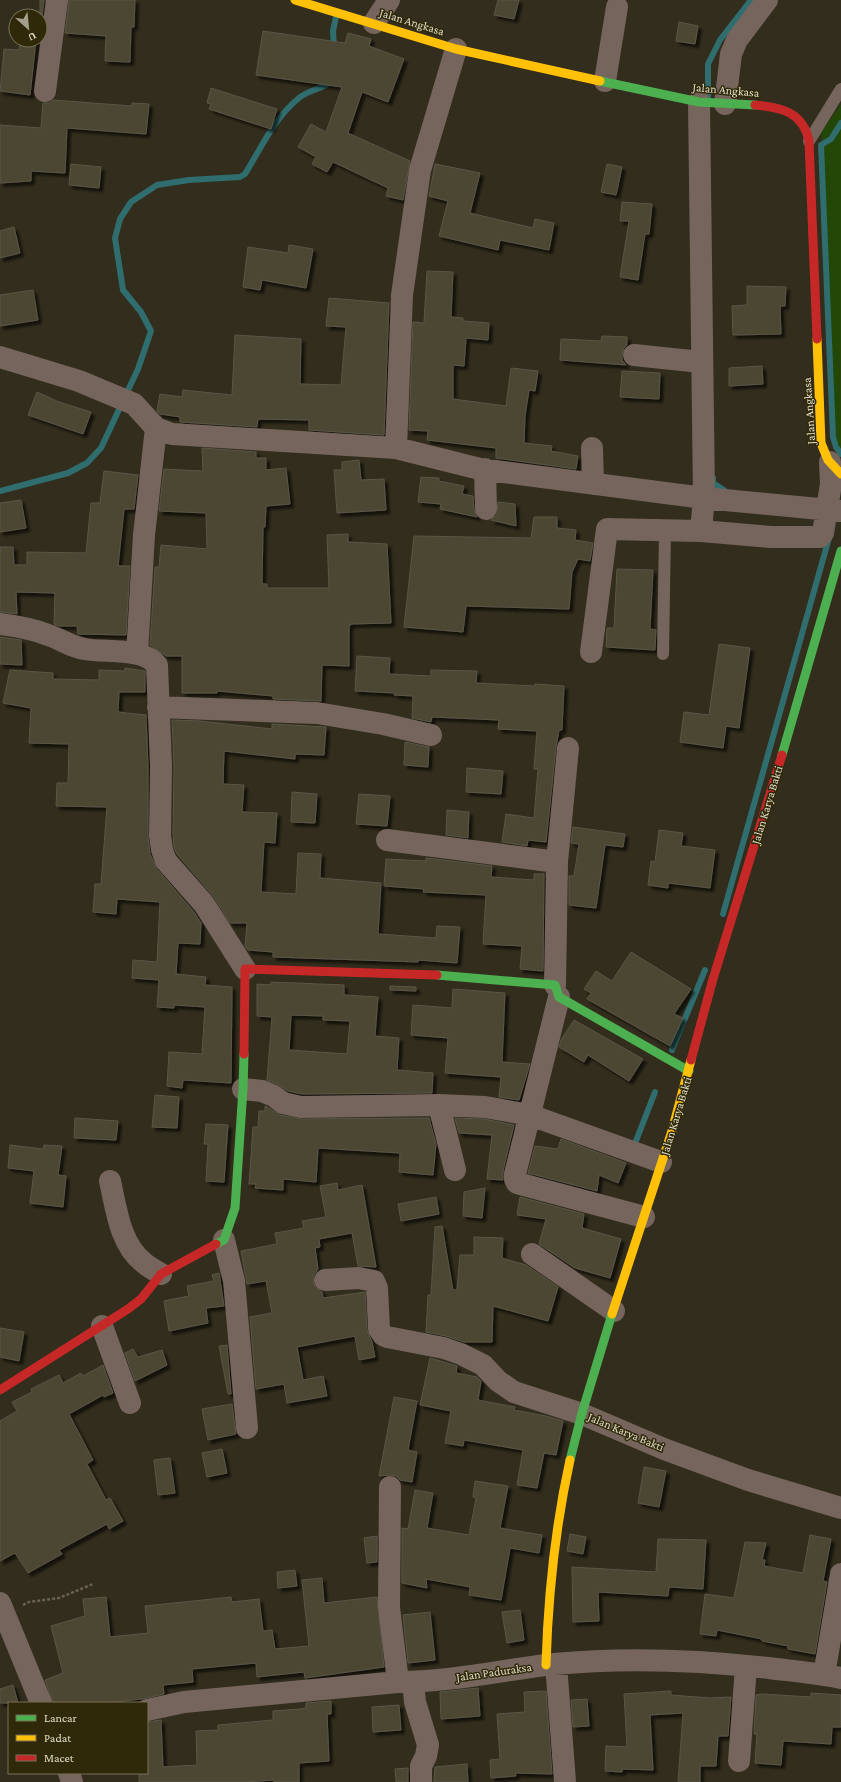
<svg xmlns="http://www.w3.org/2000/svg" width="841" height="1782" font-family="'Crimson Pro',serif">
<style>
.green{fill:#224707}
.lines{fill:none;stroke-linecap:round;stroke-linejoin:round}
.stream{stroke:#306d6f;stroke-width:6}
.building{fill:#4b4631;stroke:#5a5648;fill-rule:evenodd;filter:url(#shadow)}
.path{stroke:#6b6157;stroke-width:2.5;stroke-dasharray:3 2;stroke-linecap:butt}
.lane{stroke:#76655d;stroke-width:12}
.street{stroke:#76655d;stroke-width:22}
.fast{stroke:#4caf50;stroke-width:9}
.slow{stroke:#ffc107;stroke-width:9}
.jam{stroke:#c62828;stroke-width:9}
.labels{text-anchor:middle;dominant-baseline:central;stroke-width:3;stroke-linejoin:round;paint-order:stroke}
.street-label{font-size:12px;fill:#e0dcca;stroke:#302909}
</style>
<defs>
<filter id="shadow"><feDropShadow dx="3.5" dy="3.5" stdDeviation="1" flood-color="#0009"/></filter>
</defs>
<rect width="100%" height="100%" fill="#322d1c"/>
<path class="green" d="M841,104V453L832,435L821,133Z"/>
<g class="lines">
<path class="stream" d="M334,48L333,31L336,17
M708,99V64L720,40L751,0
M841,123L831,139L821,145L833,437L836,447L841,454
M713,478V483L724,490
M0,491L68,473L87,463L101,448L138,369L151,331L141,312L123,290L115,238L120,219L131,202L157,185L189,180L240,177L245,174C261,148 275,117 299,98C308,90 323,89 332,81
M723,914L829,538
M672,1050L705,970
M634,1146L655,1092"/>
</g>
<path class="building" d="M40,0H44L40,32Z
M69,0H135L134,27H131L130,62L105,61L106,36L65,33Z
M498,0H519L514,19L494,15Z
M679,22L698,26L695,44L676,41Z
M263,31L345,43L348,33L371,39L369,46L404,59L388,102L362,92L348,133L410,161L403,200L386,196L388,188L333,162L327,172L312,164L316,157L298,147L311,124L326,132L342,87L256,75Z
M20,40H36L30,95L0,91L4,49L19,50Z
M211,88L277,109L271,129L209,109L211,104L207,103Z
M53,100L132,106V103L149,104L146,134L67,128L65,173L31,171V181L0,183V125L41,128L43,103H49Z
M71,164L101,167L99,188L69,185Z
M435,164L480,173L470,213L533,228L535,219L554,223L549,250L500,240L498,250L439,236L448,201L429,196Z
M607,164L622,167L616,195L601,192Z
M622,202L652,204L649,234H645L638,280L620,277L629,221H620Z
M14,227L20,253L0,258V231Z
M289,245L313,249L306,288L262,280L260,290L243,287L248,247L288,253Z
M427,271L453,272L451,317L463,318V321L489,323L488,340L466,338L464,366L453,365V399L506,406L511,368L538,371L535,391L529,390L525,416L524,443L552,446L551,451L578,456L576,469L496,458V448L427,440L428,431L409,430L413,322L424,323Z
M747,286L786,287L785,306H780L781,334L733,335L732,306L747,305Z
M33,290L38,320L0,326V295Z
M329,298L389,303L384,435L309,430V420L258,419L257,427L180,422V417L160,414L157,411L160,394L182,397L183,390L232,395L235,335L301,339L300,384L341,385L346,327L326,326Z
M602,336L627,337V345L624,348L622,354V360L626,365L560,360L561,339L601,341Z
M762,366L763,384L729,386V368Z
M622,371L660,373L659,399L620,397Z
M37,392L59,402L91,412L83,434L28,415Z
M202,448L256,452V458H266V470L286,468L290,504L266,506L265,527H263L262,584H267V588H329L327,535L348,534V542L387,544L391,623L351,624V625H349V666L322,665L321,701L273,699V696L217,691V693H182V656H166L150,645L155,567H159L161,545L207,549L206,513L159,511L164,469L203,471Z
M359,460L361,480L384,479L386,510L337,513L334,470H342V462Z
M104,471L138,475L134,509H124L118,566H130L126,635L78,634L77,626H59L54,624L55,593L16,592L17,614L0,612V547H13L14,565H27V552L86,553L91,503H100Z
M421,477L439,478V481L464,486L462,494L473,496L474,510L477,517L440,509L441,504L418,502Z
M21,500L26,528L0,532V503Z
M498,502L515,504L516,526L491,520L497,515Z
M534,517H557V528L576,530L575,540L593,543L590,561L578,559L572,572L569,609L466,606L463,632L404,627L414,536L531,538Z
M617,569L653,570L650,629L656,630L655,650L606,647L607,628H614Z
M0,637L21,640L22,665L0,664Z
M719,644L750,648L739,728L726,726L723,748L680,742L684,712L709,715Z
M357,656L390,658L389,674L431,676V670L477,671L476,683L535,686V684L564,686L562,730H559L556,747L546,842L528,840L527,846L502,842L506,814L534,818L538,769H534L537,731L498,729L499,720L432,717L431,722L412,718L413,696L394,695L395,693L355,691Z
M125,668L145,671V692H119L118,712L146,715L148,766V836L150,854L157,869L194,912L201,923L200,944L178,943L176,974L206,977L205,985L232,987L231,1083L183,1080L182,1088L167,1086L169,1052L202,1054L205,1007L174,1005V1008L157,1007L159,980L132,978L133,960L157,962L160,902L117,899L116,914L93,912L95,884H101L107,807L56,806L57,783H68L69,744L29,743L31,708L3,703L10,670L53,673V679L99,680V670L125,671Z
M172,720L200,721L272,729V724L326,727L324,755L295,754V759L224,751L223,784L244,785L242,812L277,813L275,843L264,842L261,892L296,894L298,853L321,854L320,878L381,883L378,934L436,938L437,926L460,927L457,963L418,960V962L273,957V952L248,950L245,946L247,923H230L214,897L177,854L174,847L173,835L174,766Z
M405,742L429,747L428,767L404,765Z
M467,768L503,771L501,794L466,792Z
M292,792L317,794L315,823L291,822Z
M359,794L390,796L387,826L356,824Z
M447,810L469,812L468,838L446,835Z
M573,827L625,834L623,847L605,845L596,908L569,905V876H574L579,844L571,843Z
M659,830L683,833L681,846L715,850L710,888L668,883V888L648,885L651,861L655,862Z
M426,858L492,866L491,877L534,880V874H544L543,971L520,969L522,946L483,944L486,895L423,892L424,889L384,886L386,859L426,861Z
M631,952L691,989L674,1014L683,1018L670,1046L587,999L591,993L584,989L596,971L612,981Z
M271,982L344,985V995L378,997L375,1036L399,1038L397,1070L433,1073L432,1093L302,1094L288,1091L279,1085L267,1080L272,1017L257,1016V984L271,985ZM291,1015L323,1016V1020L350,1021L347,1054L289,1050Z
M390,986L416,987V991L390,990Z
M453,989L505,993L502,1062L530,1064L519,1100L499,1097L501,1077L445,1073L448,1038L411,1035L413,1005L452,1008Z
M574,1020L643,1059L629,1081L588,1055L584,1062L559,1047L561,1040Z
M155,1095L179,1097L177,1128L152,1127Z
M265,1106L280,1115L301,1119L429,1118L436,1144L433,1175L399,1172L400,1153L318,1148L316,1182L283,1179V1190L255,1188L256,1184H249L253,1127H258L259,1111H265Z
M75,1118L118,1121L116,1140L74,1138Z
M455,1118L484,1119L514,1125L503,1171V1180L487,1179L492,1135L459,1133Z
M206,1124L228,1125L224,1182L206,1181L208,1144H204Z
M561,1139L626,1163L618,1183L599,1175L597,1191L528,1173L535,1146L558,1149Z
M10,1145L43,1149L44,1145L62,1146L58,1175L66,1176L63,1207L30,1203L34,1171L8,1168Z
M337,1183L338,1190L362,1185L376,1267L358,1266L352,1233L319,1239L320,1247L315,1248L318,1269L314,1275L313,1281L315,1287L322,1292L323,1298L365,1292L367,1330L372,1342L375,1357L359,1360L355,1336L297,1347L303,1380L323,1376L327,1396L287,1403L284,1384L256,1389L250,1317L272,1313L266,1281L247,1284L241,1251L277,1244L275,1233L304,1228L302,1221L326,1217L320,1186Z
M485,1188L482,1218L463,1216L464,1192Z
M436,1197L439,1214L401,1221L398,1204Z
M520,1197L584,1214L582,1228L621,1239L610,1278L575,1268L539,1244L546,1219L517,1215Z
M442,1226L453,1290H457L460,1255H474V1237L503,1238L502,1258L526,1265L558,1287L548,1321L493,1306L492,1342H464L446,1336L426,1332L428,1295H431L435,1227Z
M219,1273L224,1306L206,1308L208,1323L169,1331L164,1301L189,1296L187,1286L214,1281L212,1275Z
M0,1328L24,1332L19,1361L0,1357Z
M227,1345L231,1394H228L219,1346Z
M133,1349L138,1357L162,1350L167,1365L135,1381L125,1353Z
M430,1358L457,1366L456,1373L477,1377L481,1381L478,1400L515,1407L514,1410L546,1416L563,1421L556,1455L544,1453L537,1488L517,1485L523,1450L464,1440L463,1446L445,1443L451,1411L420,1405Z
M103,1365L113,1393L104,1397L103,1395L69,1414L93,1460L87,1464L106,1500L110,1498L123,1521L109,1529L107,1524L59,1550L62,1554L28,1573L15,1553L0,1561V1421L17,1411L12,1402L32,1392L31,1389L59,1375L63,1383L81,1373L83,1376Z
M394,1397L417,1401L408,1450L417,1452L412,1482L400,1480L396,1476L390,1475L379,1476Z
M232,1404L236,1434L208,1440L202,1409Z
M222,1449L227,1473L207,1477L202,1453Z
M170,1458L175,1493L158,1495L154,1460Z
M644,1467L666,1471L659,1507L638,1503Z
M475,1481L508,1486L500,1528L542,1535L539,1553L510,1548L501,1600L469,1595L470,1587L426,1579L427,1588L402,1583V1528L408,1529L415,1490L433,1493L427,1528L469,1535L476,1498L473,1497Z
M570,1534L586,1537L583,1554L567,1551Z
M810,1535L831,1539L823,1581L827,1582L815,1654L788,1649V1646L762,1641V1639L717,1630L716,1636L700,1634L705,1594L734,1598L745,1542L766,1543L762,1560H765L764,1566L803,1573Z
M377,1536V1562L367,1563L364,1538Z
M658,1539L706,1540L703,1589L669,1587L668,1596L598,1592L599,1621L573,1622L572,1567L656,1572Z
M295,1570L297,1586L278,1588L277,1572Z
M322,1578L324,1603L377,1597L384,1667L305,1678L304,1672L257,1677L256,1663L192,1669L193,1682L163,1685L164,1694L142,1699L103,1703H53L45,1680L63,1673L51,1626L85,1616L83,1599L106,1597L110,1637L148,1633L145,1606L231,1597L232,1602L259,1599L263,1631L272,1630L275,1649L309,1646L302,1580Z
M520,1610L524,1640L507,1643L502,1612Z
M430,1612L435,1660L408,1663L403,1615Z
M13,1685L18,1703H0V1689Z
M478,1688L480,1716L441,1719L440,1692Z
M546,1691L552,1774L515,1773L516,1776L491,1778L490,1760L500,1759L497,1714L525,1712L524,1692Z
M671,1691V1695L710,1698L731,1697L728,1736H718L716,1766H700V1782H678L683,1713L650,1715L653,1770L622,1769V1772L605,1771L606,1746L627,1747L624,1694Z
M811,1693L841,1695V1727H832L831,1744L783,1741L781,1765L755,1763L757,1734H754L756,1695L762,1694L811,1697Z
M587,1699L589,1726L573,1727L571,1700Z
M331,1701V1714H327L329,1761L299,1763V1782H274V1780L243,1782H139V1773H147V1722L161,1720L163,1767L197,1765L196,1731L218,1730V1725L273,1720V1711L300,1709L306,1708V1703Z
M399,1705L401,1730L373,1732L372,1707Z
M467,1764L468,1782H434L435,1767Z
M408,1768V1782H396L395,1769Z"/>
<g class="lines">
<path class="path" d="M23,1605L29,1602L59,1598L93,1584"/>
<path class="lane" d="M809,141L841,89
M663,654L665,531"/>
<path class="street" d="M374,23L389,0
M605,81L617,7
M45,91L57,0
M725,104L731,54L737,40L767,0
M634,355L701,362
M0,357L79,381L134,404L156,428L172,434L396,448L480,469L704,498L841,511
M396,448L402,295L420,170L456,49
M592,448L593,484
M485,469L486,509
M701,531L771,537H820L823,533L831,484L830,462
M0,624C16,626 33,629 48,635C61,639 71,647 85,649C106,653 143,647 157,665L161,766L160,836L162,850L166,861L204,904L245,969
M591,652L607,529L701,531L704,498L699,102
M137,654L144,535L156,428
M158,707L317,713L383,724L431,735
M387,840L557,862
M555,985L557,862L568,748
M559,997L515,1174V1179L517,1183L644,1217
M243,1089L262,1091L274,1096L283,1103L301,1107L439,1105L455,1170
M439,1105L485,1107L530,1115L661,1162
M110,1181C116,1208 120,1244 143,1262C148,1267 155,1270 161,1274
M224,1240L234,1281L247,1428
M532,1254L614,1311
M325,1280L359,1278L374,1281L377,1288L379,1329L383,1335L387,1337L444,1348L461,1354L483,1365L498,1381L514,1392L582,1414L664,1449L748,1480L841,1508
M102,1326L130,1403
M390,1487L389,1607L398,1682
M0,1603L41,1703
M556,1664L565,1782
M824,1675L841,1574
M413,1682L415,1702L428,1745L426,1756L421,1766V1782
M147,1710L184,1702L398,1682C450,1682 502,1670 554,1664C626,1657 698,1660 769,1668C793,1671 817,1673 841,1678
M739,1761L746,1666
M69,1773L72,1782"/>
<path class="fast" d="M600,81L699,102L755,105
M782,755L841,551
M437,975L555,985L559,997L689,1071
M216,1244L224,1240L235,1208L243,1089L244,1054
M570,1460L582,1413L612,1314"/>
<path class="slow" d="M295,0L456,49L600,81
M817,339L821,443L828,460L841,474
M612,1314L672,1131L691,1060
M546,1665C548,1596 555,1528 570,1460"/>
<path class="jam" d="M755,105C781,107 803,112 809,141L817,339
M244,1054L245,969L437,975
M691,1060L713,979L782,755
M0,1390L128,1309L141,1299L161,1274L216,1244"/>
</g>
<g class="labels">
<g class="street-label">
<text transform="translate(412 22) rotate(17)">Jalan Angkasa</text>
<text transform="translate(726 90) rotate(5)">Jalan Angkasa</text>
<text transform="translate(809 411) rotate(-94)">Jalan Angkasa</text>
<text transform="translate(767 805) rotate(-73)">Jalan Karya Bakti</text>
<text transform="translate(676 1116) rotate(-73)">Jalan Karya Bakti</text>
<text transform="translate(626 1432) rotate(23)">Jalan Karya Bakti</text>
<text transform="translate(494 1672) rotate(-8)">Jalan Paduraksa</text>
</g>
</g>
<rect x="8" y="1702" width="140" height="72" fill="#302909" stroke="#767156"/>
<rect x="16" y="1715" width="20" height="6" fill="#4caf50" stroke="#767156"/>
<text x="44" y="1722" font-size="12" fill="#e0dcca">Lancar</text>
<rect x="16" y="1735" width="20" height="6" fill="#ffc107" stroke="#767156"/>
<text x="44" y="1742" font-size="12" fill="#e0dcca">Padat</text>
<rect x="16" y="1755" width="20" height="6" fill="#c62828" stroke="#767156"/>
<text x="44" y="1762" font-size="12" fill="#e0dcca">Macet</text>
<g transform="translate(28 28) rotate(153)"><circle r="19" fill="#302909" stroke="#767156"/>
<path d="M0-3L7 15L0 10L-7 15Z" fill="#a39f8d"/>
<text y="-6" font-size="11" font-weight="bold" text-anchor="middle" fill="#e0dcca">U</text>
</g>
</svg>
